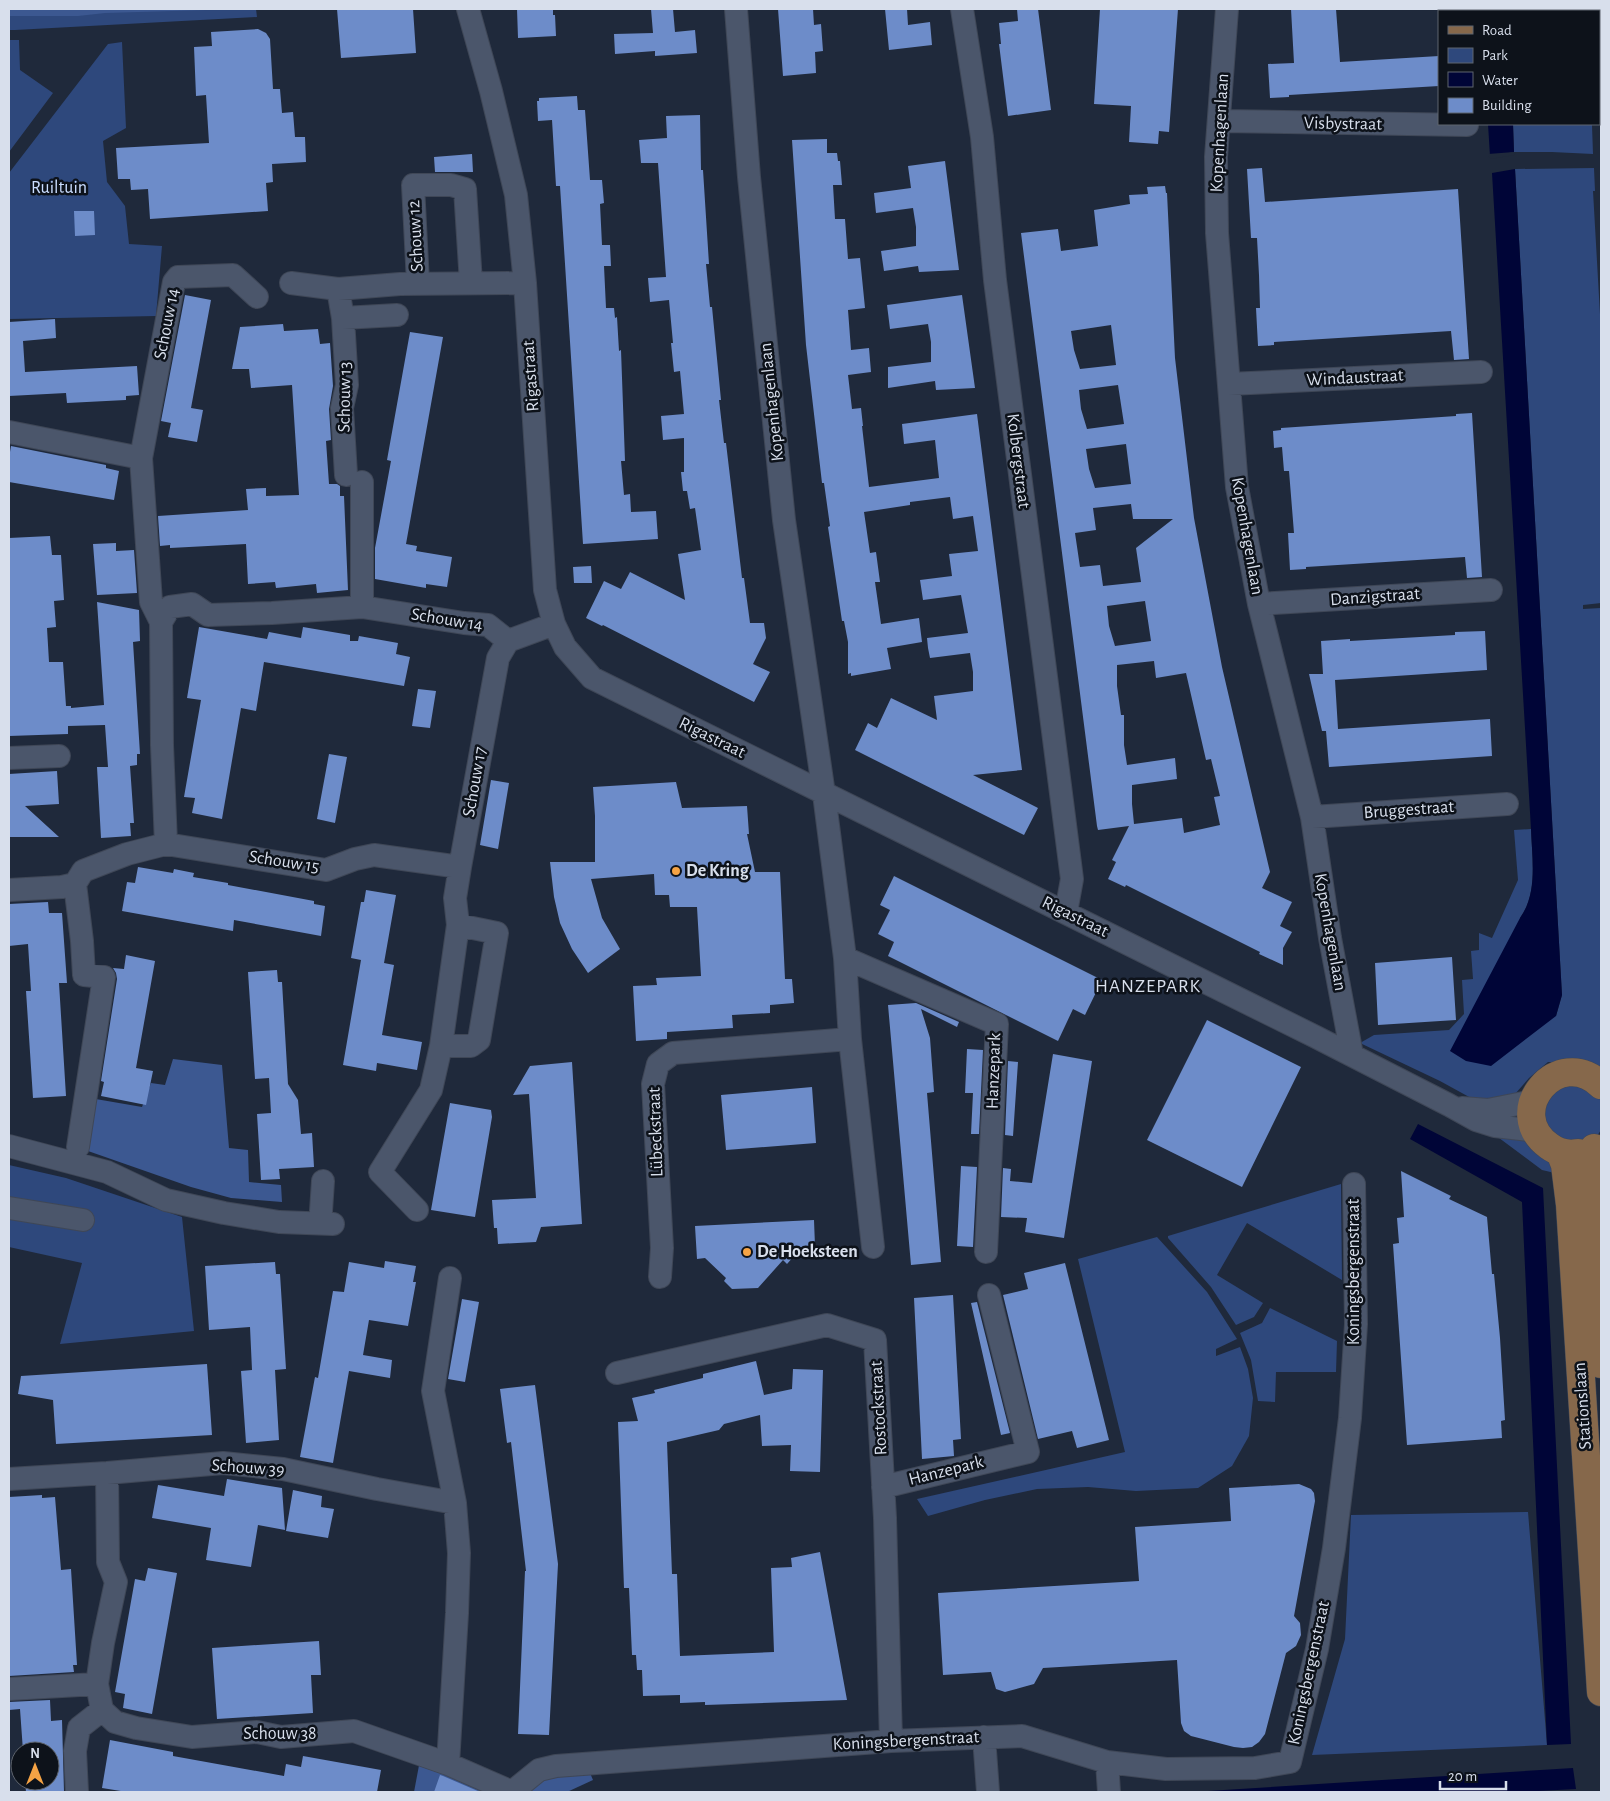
<svg xmlns="http://www.w3.org/2000/svg" width="1610" height="1801" font-family="'Alegreya Sans',sans-serif">
<style>
.green{fill:#2e487c}
.forest{fill:#3c5891}
.water{fill:#000537}
.pier{fill:#1f293b}
.building{fill:#6d8cc9;fill-rule:evenodd}
.lines{fill:none;stroke-linecap:round;stroke-linejoin:round}
.minor-casing{stroke:#3f4757;stroke-width:24}
.major-casing{stroke:#3f4757;stroke-width:29}
.minor{stroke:#4b566b;stroke-width:22}
.major{stroke:#86684b;stroke-width:28}
.rail-casing{stroke:#a5adbb;stroke-width:5.5}
.rail{stroke:#0d121a;stroke-width:4;stroke-dasharray:11;stroke-linecap:butt}
.poi-dot{fill:#f5a345;stroke:#0d121a;stroke-width:2}
.labels{text-anchor:middle;dominant-baseline:central;stroke-width:5;stroke-linejoin:round;paint-order:stroke}
.street-label{font-size:18px;fill:#d8dfec;stroke:#0d121a}
.park-label{font-size:18px;fill:#caddff;stroke:#0d121a}
.poi-label{font-size:18px;font-weight:bold;fill:#d8dfec;stroke:#0d121a;text-anchor:start}
.neighbourhood-label{font-size:19px;letter-spacing:1px;fill:#d8dfec;stroke:#0d121a}
</style>
<rect width="100%" height="100%" fill="#1f293b"/>
<path class="green" d="M9,9H256L257,17L15,30H9Z
M1509,9H1582V11H1509Z
M9,40H19L20,70L53,93L9,152Z
M122,42L126,128L103,141L107,182L125,206L129,244L162,246L156,316L9,319V173L108,44Z
M1513,124H1589L1592,125L1593,154L1552,152H1514Z
M1594,168L1595,191H1593L1601,332V603L1583,605V609L1601,608V1069L1561,1062H1548L1529,1078L1509,1101L1471,1098L1440,1081L1360,1043L1374,1035L1449,1030L1464,1014L1462,980L1473,979L1471,951L1479,950V933L1492,938L1518,880L1514,830L1531,829C1532,859 1538,893 1520,918L1556,1016L1562,995L1515,169Z
M1566,1080L1601,1095V1130L1597,1136L1584,1144L1548,1135L1540,1106Z
M1491,1132L1521,1134L1551,1159L1559,1174L1542,1170Z
M9,1165L66,1178L182,1217L194,1331L60,1344L82,1263L9,1247Z
M1341,1184L1342,1280L1247,1223L1217,1275L1263,1303L1254,1317L1236,1325L1211,1287L1168,1238V1236Z
M1157,1237L1207,1292L1237,1339L1216,1349V1356L1240,1347L1248,1369L1253,1398L1249,1436L1232,1466L1198,1488L1136,1491L1088,1487L1037,1489L985,1500L928,1516L917,1499L1125,1452L1078,1259Z
M1270,1308L1337,1341L1336,1372H1276L1275,1402L1258,1401L1251,1360L1240,1333L1262,1323Z
M1528,1512L1547,1745L1312,1755L1345,1639L1351,1515Z"/>
<path class="forest" d="M9,9H241L105,13L78,16H9Z
M173,1059L222,1065L229,1148L248,1150L249,1182L281,1185L282,1202L231,1198L191,1187L88,1151L87,1118L90,1098L142,1107L151,1083L165,1085Z
M420,1760L493,1792H414Z
M590,1773L593,1780L567,1792H527L543,1778Z"/>
<path class="water" d="M1488,124H1513L1514,152L1490,156Z
M1515,169L1562,995L1556,1016L1491,1066L1466,1061L1450,1051L1520,918C1538,893 1532,859 1531,829L1492,173Z
M1418,1124L1543,1188L1571,1744L1547,1745L1522,1202L1410,1139Z
M1573,1768L1576,1789L1520,1792H1192Z"/>
<path class="pier" d="M1514,152H1516L1514,155L1491,159L1488,156V154Z"/>
<path class="building" d="M337,9H413L416,53L341,58Z
M517,9H553V15H555L556,36L518,38Z
M651,9H673L675,32L695,30L697,53L655,56V51L615,54L614,34L653,33Z
M778,9H813L814,25L821,24L823,51L815,52L816,73L783,76Z
M885,9H907L908,25L930,22L932,45L889,50Z
M1017,9H1038L1051,110L1008,116L999,44H1001L999,23L1018,21Z
M1100,9H1178L1169,132L1159,131L1158,144L1129,142L1131,106L1094,104Z
M1291,9H1336L1340,62L1439,56V86L1289,95V97L1270,98L1268,64L1294,63Z
M258,29L266,33L270,39L273,89H280L282,113L293,112L295,137H305L306,162L272,164L273,182L266,183L268,211L150,219L148,189L131,190L130,179H118L116,148L209,143L206,95L196,96L194,47L212,46L211,32Z
M577,96L578,110H585L590,180H602L604,203L600,204L602,245H610L611,266H604L606,308H614L615,318L617,317L619,351L621,350L625,461H621L624,495L630,494L631,512L656,511L658,539L583,544L560,186H556L552,120L538,121L537,101H539V98Z
M700,115L701,170H703L709,264H706L710,307H712L721,400H719L724,443H726L742,578H744L750,623H764L766,638L753,664L770,672L754,702L603,625L602,626L586,618L604,581L621,589L630,572L685,600L678,554L701,550L695,508L690,509L687,491H683L681,472H684V438L663,440L661,416L684,414L680,371L674,372L671,343H673L669,300L650,302L648,278L666,277L658,163H641L639,140L667,138L666,116Z
M827,139V153H837L838,161H840L842,185H833L835,219H845L848,259L860,258L865,308L848,310L851,350L869,348L871,372L848,375L852,409L861,408L863,426H862L869,487L939,478L935,440L904,444L902,424L977,414L1022,770L973,775L1038,808L1024,835L855,750L868,723L877,728L891,698L937,720L934,696L973,691V672L970,653L930,658L928,648L927,638L968,633L961,595L923,600L920,580L952,576L949,554L978,551L973,516L953,519L950,497L910,502V505L864,512L870,553L876,552L880,582H875L881,624L919,618L922,642L887,648L891,669L851,676V673L848,674V642L844,621H842L828,527L830,526L824,483H822L806,345L792,140Z
M472,154L473,172H435L434,157Z
M945,161L959,270L919,272L918,266L884,271L881,251L916,246V227L913,208L876,213L874,193L911,188L908,166Z
M1262,168L1265,202L1458,189L1469,359L1454,360L1451,331L1274,342V345L1258,346L1256,308H1260L1259,275L1257,238H1251L1247,169Z
M1165,186L1166,193H1167L1175,358L1194,518L1222,667L1270,872L1262,888L1292,902L1280,926L1292,932L1283,948V965L1259,954L1260,952L1126,885L1125,887L1108,879L1116,862L1112,860L1129,826L1098,830L1097,826L1021,233L1058,229L1061,251L1098,246L1094,210L1130,204L1129,195L1148,194L1147,187ZM1111,325L1116,365L1080,369L1074,350L1071,331ZM1118,385L1124,424L1087,429L1081,409L1079,390ZM1126,444L1131,484L1095,488L1089,469L1086,449ZM1131,504L1133,519H1173L1136,548L1141,582L1103,586L1100,565L1080,567L1075,533L1096,530L1093,508ZM1145,601L1151,641L1115,646L1109,626L1107,606ZM1154,661L1156,678L1186,673L1206,760L1211,759L1220,796L1214,797L1220,825L1184,833L1182,818L1134,824L1132,804V785L1177,779L1175,758L1127,765L1124,745V715H1121L1117,686V665Z
M74,211H94L95,235L75,236Z
M185,295L211,300L191,408L203,410L197,442L168,437L171,423L161,421Z
M962,295L975,388L936,390L935,381L888,388V367L931,362V342L928,324L890,329L887,305Z
M55,319L56,338L23,341L25,372L137,366L139,395L126,396V400L67,403L66,393L9,396V322Z
M283,324L284,331L318,329L320,344L330,343L333,386L329,409L331,440L326,441L329,484H337L340,486V496H344L348,590L317,593L316,584L276,588L275,582L248,584L246,544L170,548V545L160,546L158,516L248,510L246,489L266,488V496L299,495L292,385L251,388L249,369H232L240,327Z
M410,332L443,337L406,544L417,546L416,551L452,557L447,587L426,584V588L375,579V548L391,461L387,460Z
M1472,413L1482,577L1467,578L1465,557L1306,567V569L1290,570L1288,533H1294L1289,471H1284L1282,447L1274,448L1273,431L1281,430V428L1456,416V414Z
M11,446L106,465V468L119,471L114,500L9,482V458Z
M50,536L52,555H61L64,600L54,601L56,627L47,628L49,662H63L66,706H71V708L104,705L97,602L139,610L140,641L133,642L140,754H137V765L130,766L134,823H130L131,836L101,838L97,767H108L105,725L68,726V734L9,736V538Z
M116,543V551L134,550L137,593L97,595L93,544Z
M591,566L592,583H574L573,567Z
M199,627L267,639L269,632L301,638L303,627L350,635V641H358L359,636L398,643L396,654L410,657L404,686L264,662L256,711L241,708L222,819L192,813L195,798L184,797L201,700L187,698Z
M1485,631L1487,670L1335,680L1338,729L1490,719L1492,756L1329,767L1326,731H1322L1309,674H1323L1321,641L1350,639V641L1455,635V632Z
M418,689L436,691L430,728L412,726Z
M329,754L347,757L335,823L317,819Z
M57,771L59,804L25,806L59,837H9V774Z
M491,780L509,783L498,849L480,845Z
M676,782L682,808L747,806L749,834H747L755,872H780L785,979H792L794,1003L770,1005V1013L732,1015L733,1028L667,1032V1039L636,1041L633,986L657,985L656,978L701,976L697,907H670L669,895H655L654,874L591,879L602,918L620,949L588,973L572,949L560,923L554,897L550,862H595V816L593,787Z
M138,867L173,873L174,869L194,873L193,877L228,883V885L314,901V904L325,906L321,936L234,920L233,931L122,911L127,882L135,883Z
M894,876L1102,980L1085,1015L1073,1009L1058,1041L888,956L894,942L878,934L890,910L880,905Z
M366,890L396,895L384,963L394,965L382,1035L422,1042L417,1070L377,1063L376,1071L343,1065L361,960L351,958L361,902H364Z
M48,902L49,913H62L67,983H59L66,1096L33,1098L26,991H31L28,944L9,946V904Z
M126,955L155,961L136,1068L153,1071L146,1105L101,1096L104,1082L101,1081L117,979L116,973L113,968L124,969Z
M1452,957L1456,1020L1378,1025L1375,963Z
M277,970L278,982H282L288,1084L298,1100L301,1134L312,1133L314,1167L279,1169L280,1179L261,1180L257,1114L271,1113L269,1078L255,1079L248,972Z
M916,1003L959,1022L957,1027L921,1009L930,1038L934,1092L927,1093L941,1262L911,1265L888,1005Z
M1207,1020L1301,1067L1242,1187L1147,1140Z
M967,1049L983,1050L979,1134H971L973,1093H965Z
M1053,1054L1092,1061L1064,1238L1025,1232L1027,1218L1001,1217L1003,1168L1011,1169L1010,1181L1032,1183Z
M1008,1061L1018,1062L1013,1136L1005,1135Z
M572,1062L582,1224L541,1227L536,1242L498,1244L497,1228H494L492,1200L536,1198L529,1094L513,1095L530,1066Z
M812,1087L816,1143L726,1150L721,1095Z
M450,1103L491,1110L492,1117L475,1217L431,1210Z
M961,1166L977,1167L973,1247L957,1246Z
M1401,1171L1451,1196L1449,1199L1487,1217L1492,1274H1494L1500,1338L1505,1420L1501,1421L1502,1438L1407,1445L1393,1244L1399,1243L1397,1218L1404,1217Z
M814,1220L815,1246L802,1247L787,1264L783,1260L758,1288L732,1289L724,1281L726,1278L705,1258L697,1259L695,1226Z
M385,1261L416,1266L413,1282H416L408,1326L369,1320L363,1355L392,1360L390,1378L349,1371L333,1463L300,1457L315,1377L318,1378L333,1291L344,1292L349,1262L384,1268Z
M275,1262L276,1274H280L286,1369L275,1370L279,1440L246,1443L241,1371L252,1370L250,1327L209,1330L205,1266Z
M1065,1263L1109,1440L1077,1448L1072,1431L1038,1439L1003,1295L1028,1289L1024,1273Z
M953,1295L961,1439L953,1440L954,1456L922,1459L914,1298Z
M462,1299L479,1302L465,1382L448,1379Z
M977,1302L1010,1433L1001,1435L971,1303Z
M756,1361L764,1395L792,1389L793,1369L823,1370L820,1472L790,1471L791,1445L762,1446L760,1415L724,1424L719,1430L667,1442L672,1574H677L680,1656L774,1652L771,1568L792,1567L791,1558L820,1552L847,1700L705,1705V1702L680,1703V1695L643,1696L642,1670H637L636,1655H632L629,1588H624L618,1422L638,1421L632,1398L655,1393L654,1390L703,1378V1374Z
M207,1364L212,1435L56,1444L53,1400L18,1394L21,1376Z
M535,1385L558,1564L549,1735L518,1734L525,1571H526L511,1442L507,1443L500,1389Z
M227,1479L282,1488L285,1530L258,1525L251,1567L206,1560L211,1528L152,1518L158,1485L224,1496Z
M1299,1484L1311,1489L1314,1493L1315,1501L1294,1616L1300,1623L1301,1635L1296,1646L1286,1653L1265,1734L1259,1742L1252,1747L1243,1748L1234,1747L1191,1736L1184,1731L1181,1723L1177,1660L1043,1668L1034,1684L1005,1692L996,1689L991,1672L943,1675L938,1593L1139,1581L1135,1527L1231,1521L1229,1488Z
M293,1490L322,1496L321,1507L334,1509L328,1538L286,1531Z
M42,1495V1498L55,1497L61,1570L71,1569L77,1665H73L74,1672L9,1676V1497Z
M148,1568L177,1573L152,1714L123,1708L125,1694L115,1692L135,1579L145,1581Z
M319,1641L321,1675H311L313,1713L217,1719L212,1648Z
M50,1700L51,1721L62,1720L64,1792H26L25,1781H50V1751H23L20,1709L9,1710V1702Z
M110,1740L173,1752V1756L284,1776L286,1764L301,1767L303,1756L381,1770L377,1792H127L102,1788Z
M440,1775L443,1776L480,1792H434Z"/>
<g class="lines">
<g class="minor-casing">
<path id="minor" d="M468,9L491,91L516,195L525,283L545,590L554,624L565,647L592,678L1316,1037L1449,1105L1476,1120L1495,1126L1536,1131
M736,9L749,177L784,520L824,794L845,958L850,1039L873,1247
M962,9L982,137L995,280L1072,879L1066,912
M1227,9L1216,157L1217,233L1237,487L1259,604L1312,817L1330,938L1352,1055
M1220,121L1467,125
M291,283L338,289L400,284L525,283
M418,283L413,185H451L465,189L471,283
M338,289L343,318L347,385L342,408L346,475
M343,318L397,315
M1229,384L1481,372
M9,432L141,458
M362,482V607
M1259,604L1491,590
M161,622L151,602L141,458L174,282L178,277L233,275L257,297
M9,758L59,756
M1312,817L1507,804
M460,867L374,855L355,859L326,870L166,844L162,745L161,622L170,607L192,604L208,615L272,613L362,607L464,623L488,625L508,641L554,624
M75,884L82,941L84,975L104,977L78,1147
M9,890L62,887L75,884L83,871L127,854L166,844
M845,958L997,1024L986,1252
M441,1046H471L479,1040L497,933L458,925
M1462,1108L1488,1110L1533,1101
M9,1146L107,1172L166,1200L224,1213L279,1222L333,1224
M9,1208L83,1220
M417,1210L380,1172L431,1090L441,1046L458,925L455,898L460,867L498,658L508,641
M321,1211L323,1181
M660,1277L662,1248L653,1084L658,1064L673,1053L850,1039
M617,1373L827,1325L875,1340L885,1518L891,1741
M107,1473L108,1562L116,1582L103,1643L97,1684L102,1710L115,1722L136,1728L192,1737L257,1732L281,1737L354,1731L448,1764L512,1792
M9,1479L107,1473L223,1463L283,1469L377,1489L455,1503
M883,1487L1028,1452L989,1295
M9,1689L97,1684
M984,1737L988,1792
M1107,1762L1109,1792
M448,1764L457,1613L459,1553L455,1503L433,1391L450,1278
M77,1792L75,1751L79,1728L102,1710
M512,1792L539,1770L556,1766L891,1741L1022,1736L1107,1762L1166,1769L1255,1768L1290,1762L1317,1649L1334,1548L1350,1418L1356,1324L1354,1184"/>
</g>
<g class="major-casing">
<path id="major" d="M1594,1148L1591,1204L1601,1364
M1560,1152L1565,1165L1570,1205L1601,1692
M1578,1153C1568,1155 1557,1152 1549,1146C1502,1112 1558,1044 1601,1085"/>
</g>
<use href="#minor" class="minor"/>
<use href="#major" class="major"/>
<g class="rail-casing">
<path id="rail" d="M1599,14L1601,55"/>
</g>
<use href="#rail" class="rail"/>
</g>
<g class="poi-dot">
<circle cx="676" cy="871" r="5"/>
<circle cx="747" cy="1252" r="5"/>
</g>
<g class="labels">
<g class="street-label">
<text transform="translate(1343 124) rotate(1)">Visbystraat</text>
<text transform="translate(1220 133) rotate(-87)">Kopenhagenlaan</text>
<text transform="translate(416 236) rotate(-93)">Schouw 12</text>
<text transform="translate(167 324) rotate(-79)">Schouw 14</text>
<text transform="translate(531 376) rotate(-94)">Rigastraat</text>
<text transform="translate(1355 378) rotate(-3)">Windaustraat</text>
<text transform="translate(345 397) rotate(-89)">Schouw 13</text>
<text transform="translate(772 402) rotate(-96)">Kopenhagenlaan</text>
<text transform="translate(1018 461) rotate(83)">Kolbergstraat</text>
<text transform="translate(1247 536) rotate(80)">Kopenhagenlaan</text>
<text transform="translate(1375 597) rotate(-4)">Danzigstraat</text>
<text transform="translate(447 620) rotate(9)">Schouw 14</text>
<text transform="translate(712 738) rotate(26)">Rigastraat</text>
<text transform="translate(475 782) rotate(-80)">Schouw 17</text>
<text transform="translate(1409 810) rotate(-4)">Bruggestraat</text>
<text transform="translate(284 862) rotate(9)">Schouw 15</text>
<text transform="translate(1075 917) rotate(26)">Rigastraat</text>
<text transform="translate(1330 932) rotate(80)">Kopenhagenlaan</text>
<text transform="translate(994 1071) rotate(-88)">Hanzepark</text>
<text transform="translate(656 1132) rotate(-92)">Lübeckstraat</text>
<text transform="translate(1354 1272) rotate(-90)">Koningsbergenstraat</text>
<text transform="translate(1583 1406) rotate(-94)">Stationslaan</text>
<text transform="translate(879 1408) rotate(-93)">Rostockstraat</text>
<text transform="translate(248 1468) rotate(4)">Schouw 39</text>
<text transform="translate(946 1471) rotate(-14)">Hanzepark</text>
<text transform="translate(1309 1673) rotate(-78)">Koningsbergenstraat</text>
<text x="280" y="1734">Schouw 38</text>
<text transform="translate(906 1741) rotate(-3)">Koningsbergenstraat</text>
</g>
<g class="park-label">
<text x="59" y="188">Ruiltuin</text>
</g>
<g class="poi-label">
<text x="686" y="871">De Kring</text>
<text x="757" y="1252">De Hoeksteen</text>
</g>
<g class="neighbourhood-label">
<text x="1148" y="986">HANZEPARK</text>
</g>
</g>
<rect width="1610" height="1801" fill="none" stroke="#d8dfec" stroke-width="20"/>
<rect x="1438" y="10" width="162" height="115" fill="#0d121a" stroke="#5e646e"/>
<rect x="1448" y="26" width="25" height="8" fill="#86684b" stroke="#5e646e"/>
<text x="1482" y="35" font-size="15" fill="#d8dfec">Road</text>
<rect x="1448" y="48" width="25" height="15" fill="#2e487c" stroke="#5e646e"/>
<text x="1482" y="60" font-size="15" fill="#d8dfec">Park</text>
<rect x="1448" y="72" width="25" height="15" fill="#000537" stroke="#5e646e"/>
<text x="1482" y="85" font-size="15" fill="#d8dfec">Water</text>
<rect x="1448" y="98" width="25" height="15" fill="#6d8cc9" stroke="#5e646e"/>
<text x="1482" y="110" font-size="15" fill="#d8dfec">Building</text>
<g transform="translate(35 1766)"><circle r="24" fill="#0d121a" stroke="#5e646e"/>
<path d="M0-4L9 19L0 12L-9 19Z" fill="#f5a345"/>
<text y="-8" font-size="14" font-weight="bold" text-anchor="middle" fill="#d8dfec">N</text>
</g>
<path d="M1440 1781v8h66v-8" fill="none" stroke="#d8dfec" stroke-width="2.5"/>
<text x="1448" y="1781" font-size="15" fill="#d8dfec" stroke="#0d121a" stroke-width="4" paint-order="stroke">20 m</text>
</svg>
